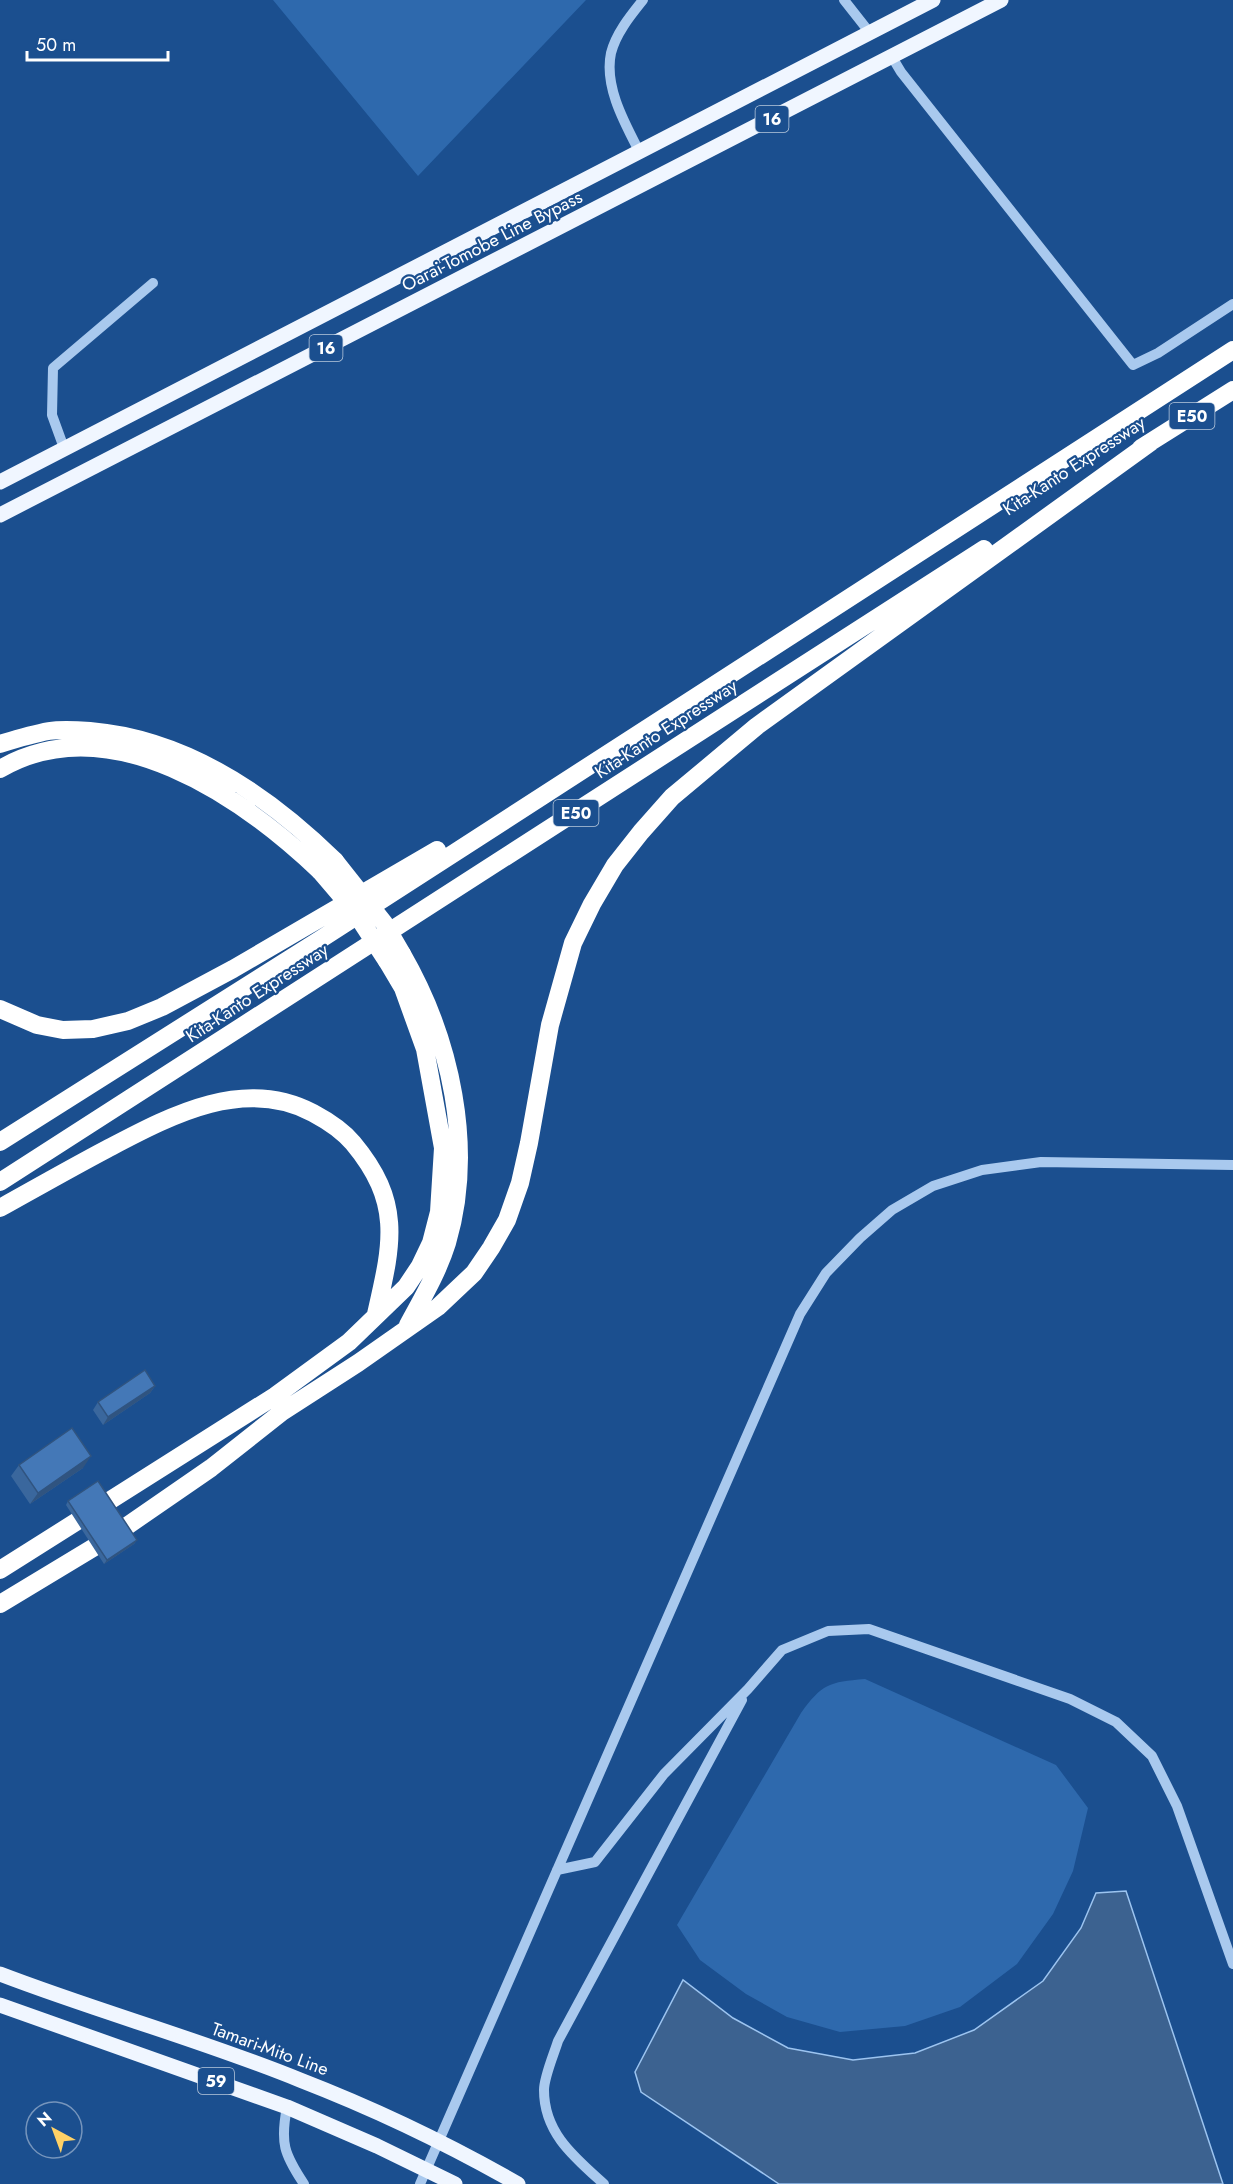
<svg xmlns="http://www.w3.org/2000/svg" width="1233" height="2184" font-family="Jost,sans-serif">
<style>
.green{fill:#2e69ad}
.water{fill:#3c6290;stroke:#9cc4f0;stroke-width:1.5}
.lines{fill:none;stroke-linecap:round;stroke-linejoin:round}
.minor{stroke:#a9c9ee;stroke-width:10}
.major{stroke:#f0f6ff;stroke-width:15}
.highway{stroke:#fff;stroke-width:18}
.highway-bridge{stroke:#fff;stroke-width:18}
.wall{fill:#3a679d}
.shaded-wall{fill:#305480}
.building{fill:#4478b7;stroke:#305480;stroke-width:1.5}
.labels{text-anchor:middle;dominant-baseline:central;stroke-width:4.5;stroke-linejoin:round;paint-order:stroke}
.shield{fill:#1b4f8f;stroke:#bbcadd;stroke-width:1.5}
.shield-label{font-size:16px;font-weight:bold;fill:#fff}
.street-label{font-size:18px;fill:#fff;stroke:#1b4f8f}
</style>
<rect width="100%" height="100%" fill="#1b4f8f"/>
<path class="green" d="M273,0H586L418,176Z
M865,1679L1056,1765L1088,1808L1073,1871L1053,1914L1017,1964L960,2007L905,2026L840,2032L787,2017L746,1994L700,1960L677,1925L801,1713C822,1684 829,1682 865,1679Z"/>
<path class="water" d="M1126,1891L1223,2184H779L641,2092L635,2072L683,1980L733,2018L788,2048L853,2060L915,2053L974,2030L1043,1981L1081,1928L1096,1893Z"/>
<g class="lines">
<path class="minor" d="M844,0L870,33
M892,57L901,72L1133,365L1158,353L1233,304
M639,151C624,122 604,86 611,53C616,33 631,15 643,0
M64,448L52,415L53,368L153,283
M557,1870L595,1862L664,1774L748,1689L782,1650L828,1631L869,1629L1070,1699L1116,1722L1152,1756L1177,1806L1233,1964
M287,2107C280,2143 284,2154 304,2184
M420,2184L800,1314L826,1273L860,1238L892,1210L933,1186L982,1170L1041,1162L1233,1165
M604,2184C574,2157 544,2133 544,2090C544,2077 554,2054 558,2041L742,1700"/>
<path class="major" d="M0,482L933,0
M0,515L1001,0
M0,1974C99,2012 202,2040 300,2080C375,2109 448,2144 518,2184
M0,2005L287,2107L377,2146L455,2184"/>
<path class="highway" d="M1141,448L1233,390
M0,744C16,739 32,734 49,731C62,729 77,730 90,731C185,739 269,796 335,861
M0,769C110,705 242,797 320,871
M402,954C451,1039 475,1148 447,1243C438,1272 422,1299 408,1325
M0,1009L37,1025L63,1030L93,1029L128,1021L162,1007L233,969L437,850
M0,1142L321,939L1233,350
M0,1182L984,549
M0,1208C36,1188 71,1168 107,1149C170,1116 243,1076 313,1113C328,1121 342,1130 353,1143C403,1203 392,1244 376,1314
M0,1570L275,1396L349,1342L406,1287L420,1266L431,1243L439,1212L443,1148L425,1049L403,988L387,961
M0,1604L111,1537L211,1468L282,1412L358,1363L438,1307L474,1273L491,1248L507,1220L520,1183L529,1143L550,1025L573,943L592,904L615,865L641,832L672,797L757,726L1151,442"/>
<path class="highway-bridge" d="M335,861L384,923L402,954
M320,871L355,912L387,961"/>
</g>
<path class="wall" d="M155,1386L150,1393L103,1425L93,1410L98,1402Z
M19,1465L83,1468L30,1504L11,1476Z
M68,1501L137,1540L134,1544L104,1564L66,1505Z"/>
<path class="shaded-wall" d="M155,1386L150,1393L103,1425L108,1417Z
M91,1456L83,1468L30,1504L38,1493Z
M137,1540L134,1544L104,1564L107,1560Z"/>
<path class="building" d="M145,1370L155,1386L108,1417L98,1402Z
M72,1428L91,1456L38,1493L19,1465Z
M98,1481L137,1540L107,1560L68,1501Z"/>
<g class="labels">
<g class="shield">
<rect x="755.5" y="106" width="33" height="26" rx="4.5"/>
<rect x="309.5" y="335" width="33" height="26" rx="4.5"/>
<rect x="1169.5" y="403" width="45" height="26" rx="4.5"/>
<rect x="553.5" y="800" width="45" height="26" rx="4.5"/>
<rect x="198" y="2068" width="36" height="26" rx="4.5"/>
</g>
<g class="shield-label">
<text x="772" y="119">16</text>
<text x="326" y="348">16</text>
<text x="1192" y="416">E50</text>
<text x="576" y="813">E50</text>
<text x="216" y="2081">59</text>
</g>
<g class="street-label">
<text transform="translate(492 241) rotate(-27)">Oarai-Tomobe Line Bypass</text>
<text transform="translate(1074 466) rotate(-33)">Kita-Kanto Expressway</text>
<text transform="translate(666 729) rotate(-33)">Kita-Kanto Expressway</text>
<text transform="translate(257 993) rotate(-33)">Kita-Kanto Expressway</text>
<text transform="translate(270 2049) rotate(20)">Tamari-Mito Line</text>
</g>
</g>
<g transform="translate(54 2130) rotate(319)"><circle r="28" fill="#1b4f8f" stroke="#7695bc" stroke-width="1.5"/>
<path d="M0-4.5L10 22L0 15L-10 22Z" fill="#ffd166"/>
<text y="-9" font-size="16" font-weight="bold" text-anchor="middle" fill="#ffffff">N</text>
</g>
<path d="M27 51v9h141v-9" fill="none" stroke="#ffffff" stroke-width="3"/>
<text x="36" y="51" font-size="18" fill="#ffffff" stroke="#1b4f8f" stroke-width="4.5" paint-order="stroke">50 m</text>
</svg>
